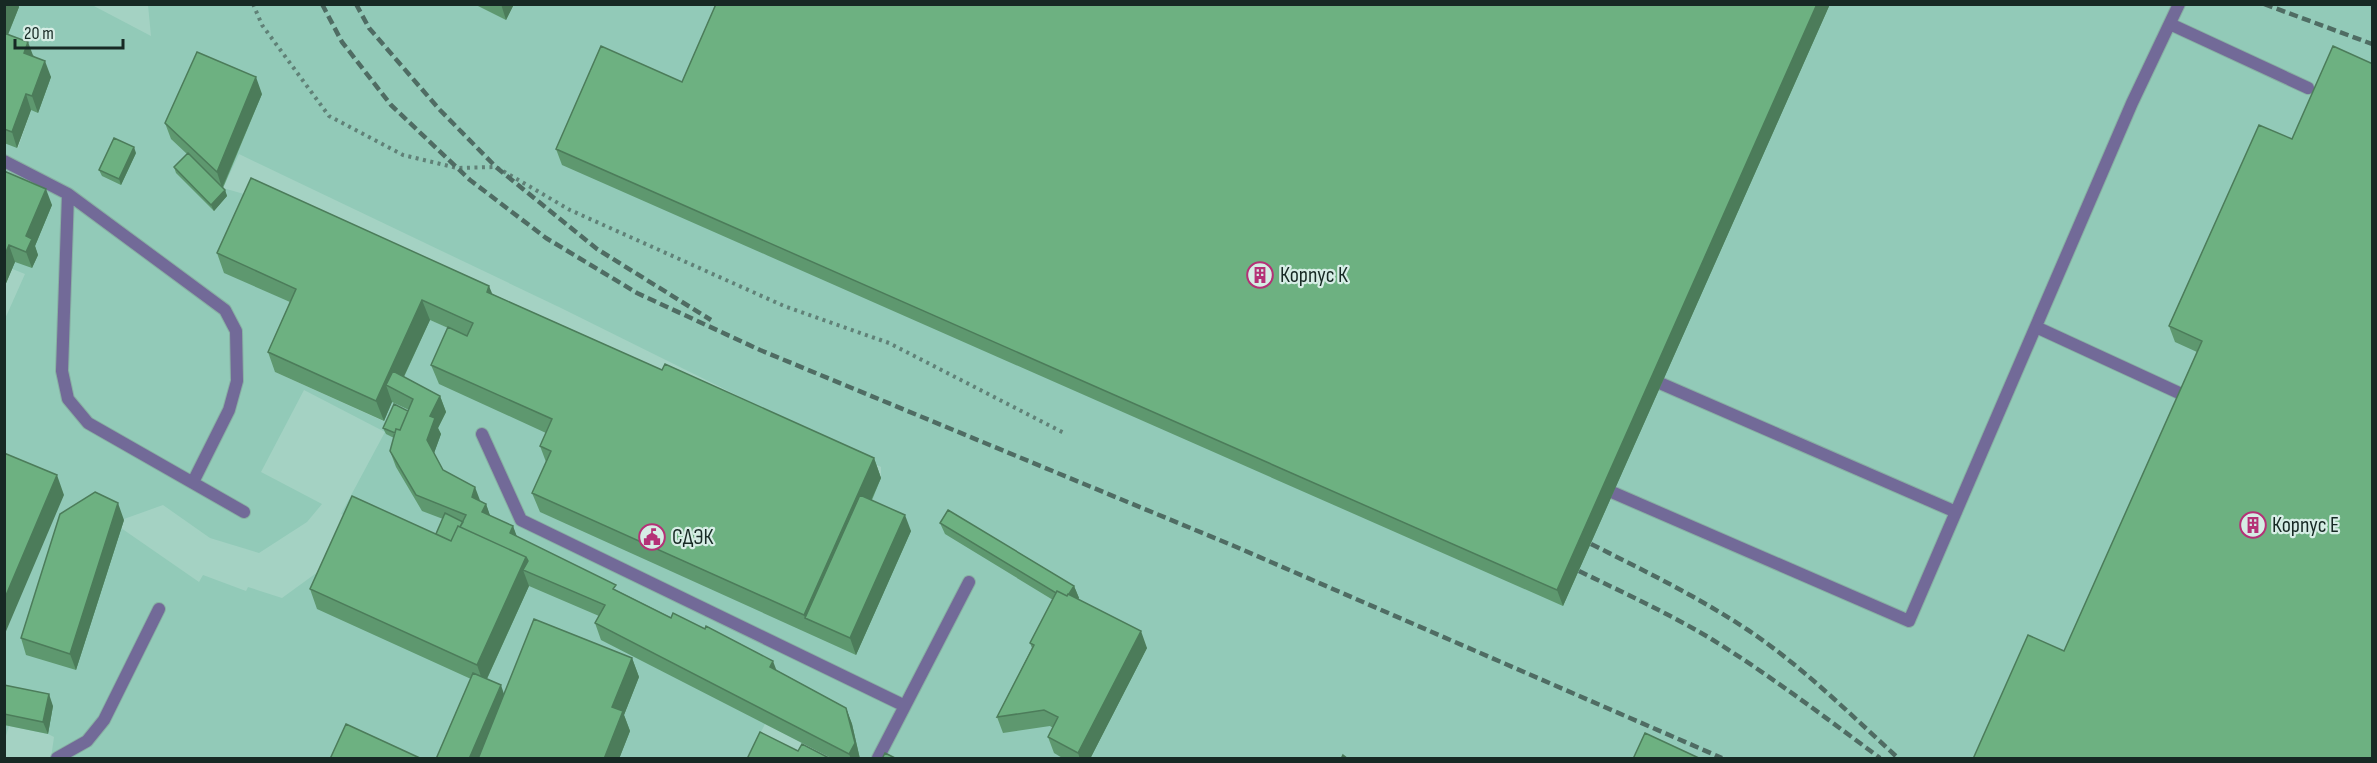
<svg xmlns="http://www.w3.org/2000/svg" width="2377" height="763" font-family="'Sofia Sans Condensed',sans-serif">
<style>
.built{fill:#92cab8;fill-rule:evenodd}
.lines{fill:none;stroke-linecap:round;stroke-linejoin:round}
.service-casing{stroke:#88b0a3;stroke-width:14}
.path{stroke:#608177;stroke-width:4;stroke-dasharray:3 4.5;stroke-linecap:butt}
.service{stroke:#726a98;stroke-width:12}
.rail{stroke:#4f6c63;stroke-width:4.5;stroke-dasharray:9 4.5;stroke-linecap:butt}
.wall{fill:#5e986f}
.shaded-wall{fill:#4c7c5a}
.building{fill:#6db181;stroke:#4c7c5a;stroke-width:1.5}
.labels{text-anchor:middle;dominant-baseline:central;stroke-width:4.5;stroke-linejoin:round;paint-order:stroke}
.poi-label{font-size:22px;fill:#172924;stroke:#d6ede5;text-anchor:start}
</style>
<rect width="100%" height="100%" fill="#a4d2c3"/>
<path class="built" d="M12,5H92L151,36L148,5H2372V758H833L765,724L748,758H51L54,737L48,734L9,726L5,739L4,321L25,274L5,266V143L18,148L31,110L38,112L5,44L18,7ZM239,154L561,308L881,467V478L480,342L430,320L383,421L275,372L303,308L258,198L223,188ZM304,390L385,432L341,514L353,520L326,566L282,598L248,587L246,591L203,575L199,582L121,528L124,519L163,505L210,538L259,553L307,522L322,504L261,472Z"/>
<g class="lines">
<g class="service-casing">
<path id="service" d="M2170,24L2308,88
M4,161L68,194L62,371L68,399L88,423L244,512
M68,194L225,310L236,331L237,381L229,410L193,482
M2036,327L2190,398
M1662,384L1956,512
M482,434L521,520L905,706
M1614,493L1909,621L2132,103L2179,4
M57,758L87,741L104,720L159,609
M878,758L969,582"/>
</g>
<path class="path" d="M253,4L262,25L329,116L403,155L457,168L496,167L570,210L784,306L889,343L1066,434"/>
<use href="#service" class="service"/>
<path class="rail" d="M322,4L342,42L391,105L470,180L546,238L637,293L760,350L1234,546L1722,758
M356,4L369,28L439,109L496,167L597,249L711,320
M2264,4L2372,44
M1591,544C1645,571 1698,597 1748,630C1803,667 1850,714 1898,758
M1579,571C1624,593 1670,614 1713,640C1771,676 1826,718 1880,758"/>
</g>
<path class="wall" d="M4,4H18L19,7L8,35L34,56L51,77L38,113L31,110L17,148L4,143Z
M474,4H514L506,20Z
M716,4H1830L1563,606L562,165L556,149L682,82Z
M262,94L223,188L225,190L227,196L214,211L176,173L174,167L187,154L171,139L165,123Z
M2292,139L2064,651L2197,352L2175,342L2169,326Z
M136,153L121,185L102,176L99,170Z
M4,171L52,205L35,246L38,255L32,268L15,262L4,288Z
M217,253L492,294L662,370L874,458L881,478L872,500L911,531L856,655L540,512L532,493L546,462L540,446L546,433L439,384L431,365L448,328L430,320L404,377L440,396L446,412L438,428L441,434L434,453L443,470L481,502L486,504L490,516L513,526L516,536L618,591L776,670L846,708L852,724L860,759H833L601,640L595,623L599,616L529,586L487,679L504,694L632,658L639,677L624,715L630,731L619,759H436L471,679L317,609L310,589L436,534L443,519L422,511L396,467L390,451L394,438L386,434L383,428L409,410L392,402L384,421L275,372L268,352L290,302L224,273Z
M124,520L76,670L26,655L21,638Z
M940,523L1074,586L1079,598L1078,599L1147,648L1090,759H1064L1054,753L1048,737L1053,728L1050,726L1003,733L997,717L1032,648L1030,643L1053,600L945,534Z
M4,685L53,706L48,734L4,725Z"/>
<path class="shaded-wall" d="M7,4H18L19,7L4,44V12Z
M501,4H514L506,20Z
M1817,4H1830L1563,606L1557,590Z
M28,42L34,58L24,53Z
M45,61L51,77L38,113L32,96Z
M256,77L262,94L222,188L217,172Z
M26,94L31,110L17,148L12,132Z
M134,147L136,153L121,185L119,179Z
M46,189L52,205L35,246L38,255L32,268L26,252V236Z
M225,190L227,196L214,211L211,205Z
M9,245L15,262L4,288V257Z
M489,286L497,305L487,292Z
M422,300L430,320L397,391L386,385L392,402L384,421L376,401Z
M440,396L446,412L438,428L441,434L433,456L427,440L430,416Z
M874,458L881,478L816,623L805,618L804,615Z
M57,475L64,495L4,636V600Z
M475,487L481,503L472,497Z
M118,503L124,520L76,670L70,654Z
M486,504L492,521L482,512Z
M905,515L911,531L856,655L850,638Z
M513,526L519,542L510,533Z
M526,557L532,574L523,570L529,586L484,685L477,665Z
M1074,586L1079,598L1071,610L1067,599Z
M1141,631L1147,648L1090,759H1080L1078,753Z
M632,658L639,677L624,715L630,731L619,759H604L612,707Z
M773,661L779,677L770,667Z
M501,685L505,697L478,759H469Z
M49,694L53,706L48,734L43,722Z
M846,708L852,724L860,759H851L849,754Z"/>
<path class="building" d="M4,4H7L4,12Z
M716,4H1817L1557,590L556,149L601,46L682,82Z
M4,33L28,42L24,53L45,61L32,96L26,94L12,132L4,129Z
M2333,46L2373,64V759H1973L2028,635L2064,651L2202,341L2169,326L2259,125L2292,139Z
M197,52L256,77L217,172L165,123Z
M114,138L134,147L119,179L99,170Z
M188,153L225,190L211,205L174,167Z
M4,171L46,189L26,236L32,239L26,252L9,245L4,257Z
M251,178L489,286L487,292L662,370L665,364L874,458L804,615L532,493L551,451L540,446L552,419L431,365L448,327L467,336L473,323L422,300L376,401L268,352L296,289L217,253Z
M393,371L440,396L430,416L435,418L427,440L443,470L475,487L472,497L486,504L482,512L513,526L510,533L616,585L613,589L671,618L673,613L705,629L706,626L773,661L770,667L846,708L855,743L849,754L595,623L605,605L523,570L528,561L526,557L460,527L466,515L416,495L390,451L396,429L400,430L413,399L386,385Z
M394,404L408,411L400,430L396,429L395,433L383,428Z
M4,453L57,475L4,600Z
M95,492L118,503L70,654L21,638L60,514Z
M860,495L905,515L850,638L805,618Z
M352,496L451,541L458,526L526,557L477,665L310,589Z
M948,510L1074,586L1069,594H1068L1067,596L1057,591L1056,593L940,523Z
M445,513L463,522L460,527L458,526L451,541L436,534Z
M1057,591L1067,596L1068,594L1141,631L1078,753L1048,737L1058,717L1044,710L997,717L1034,645L1030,643Z
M534,619L632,658L612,707L623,711L604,759H478Z
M473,673L501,685L469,759H436Z
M4,685L49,694L43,722L4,714Z
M346,724L422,759H330Z
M760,732L798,751L802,744L831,759H747Z
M1645,733L1701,759H1633Z
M885,753L897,759H882Z
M1343,755L1348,759H1341Z"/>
<defs>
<g id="building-ring" transform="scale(1.35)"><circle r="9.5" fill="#d6ede5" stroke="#b53177" stroke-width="1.5"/><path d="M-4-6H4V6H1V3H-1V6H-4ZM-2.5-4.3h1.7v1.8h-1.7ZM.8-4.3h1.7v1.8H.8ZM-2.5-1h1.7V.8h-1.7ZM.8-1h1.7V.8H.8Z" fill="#b53177"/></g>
<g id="civic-ring" transform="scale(1.35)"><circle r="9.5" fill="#d6ede5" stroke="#b53177" stroke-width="1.5"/><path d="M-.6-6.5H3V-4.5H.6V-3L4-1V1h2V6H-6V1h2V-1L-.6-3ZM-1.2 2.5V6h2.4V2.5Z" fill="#b53177"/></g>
</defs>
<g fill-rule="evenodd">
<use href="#building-ring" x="1260" y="275"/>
<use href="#building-ring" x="2253" y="525"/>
<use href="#civic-ring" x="652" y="537"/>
</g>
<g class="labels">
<g class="poi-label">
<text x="1280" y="275">Корпус К</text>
<text x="2272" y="525">Корпус Е</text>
<text x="672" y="537">СДЭК</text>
</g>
</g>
<rect width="2377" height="763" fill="none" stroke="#172924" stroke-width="12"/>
<path d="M15 39v9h108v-9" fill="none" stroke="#172924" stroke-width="3"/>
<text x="24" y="39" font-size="18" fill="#172924" stroke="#d6ede5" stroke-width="4.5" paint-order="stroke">20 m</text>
</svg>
